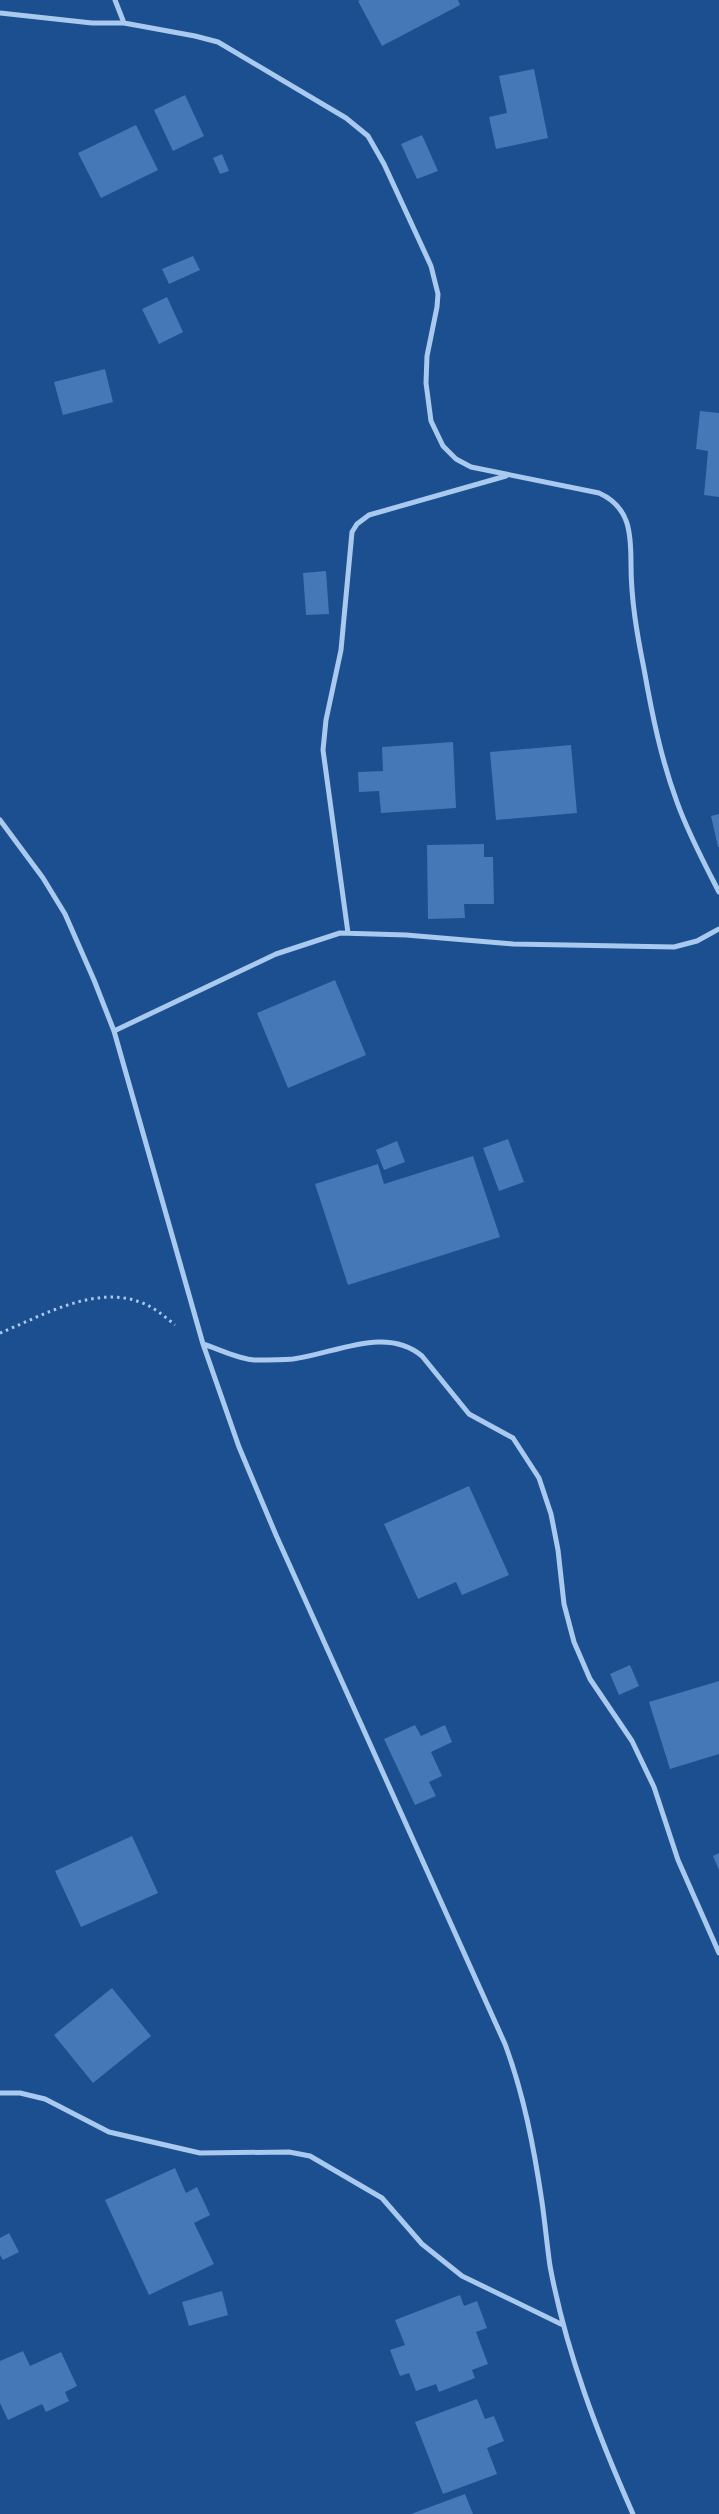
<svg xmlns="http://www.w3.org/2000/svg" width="719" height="2514" font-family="'Varela Round',sans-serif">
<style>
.building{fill:#4478b7}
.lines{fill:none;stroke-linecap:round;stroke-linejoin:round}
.path{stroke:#a9c9ee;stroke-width:3;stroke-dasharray:2.5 4;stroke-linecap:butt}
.minor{stroke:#a9c9ee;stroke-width:5}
</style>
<rect width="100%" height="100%" fill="#1b4f8f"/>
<path class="building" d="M360,0H458L460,5L382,46L358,1Z
M534,69L548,138L496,149L489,117L507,113L499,76Z
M185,95L204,136L173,151L154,110Z
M136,125L158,170L101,198L78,153Z
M422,135L438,171L417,179L401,144Z
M222,154L229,171L220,174L213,158Z
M193,256L200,270L169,284L162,269Z
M167,297L183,332L159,344L142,309Z
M105,369L113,402L63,415L54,382Z
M700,411L719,413V497L704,495L708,451L696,449Z
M326,571L329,614L306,615L303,573Z
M453,742L456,808L381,813L379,791L359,792L358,772L383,771L382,747Z
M571,745L577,813L496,820L490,752Z
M719,814V847H718L711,816Z
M484,844V857H493L494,904H464L465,918L428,919L427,845Z
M335,980L366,1055L288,1088L257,1013Z
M508,1139L524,1182L499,1191L483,1148Z
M397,1141L405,1162L384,1170L376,1150Z
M473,1156L500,1237L348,1285L315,1184L378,1164L384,1184Z
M469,1486L509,1575L462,1595L456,1582L418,1599L384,1524Z
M630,1665L639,1686L619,1695L610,1674Z
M719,1681V1754L670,1769L649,1702Z
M415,1725L421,1736L445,1725L452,1742L431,1752L442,1776L429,1782L436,1796L415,1805L384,1739Z
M132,1836L158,1893L81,1927L55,1871Z
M719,1853V1870L713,1856Z
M112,1988L151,2036L93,2083L54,2035Z
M175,2168L186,2193L197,2187L210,2215L194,2223L214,2264L149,2295L105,2200Z
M9,2233L19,2252L3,2260L0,2255V2238Z
M222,2291L228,2315L189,2326L182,2302Z
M460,2295L464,2306L477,2301L487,2328L476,2332L488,2364L472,2370L475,2378L439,2392L436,2384L416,2391L409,2373L400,2376L390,2350L405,2345L395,2320Z
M23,2351L30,2366L61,2352L77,2386L65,2392L69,2401L46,2412L42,2404L8,2420L0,2403V2361Z
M477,2399L485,2419L494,2416L504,2441L487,2448L497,2474L443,2494L415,2422Z
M465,2494L473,2514H411Z"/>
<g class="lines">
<path class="path" d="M0,1333C42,1316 94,1285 140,1302C154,1307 164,1316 175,1325"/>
<path class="minor" d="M115,0L124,23
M0,13L92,23H124L195,36L218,42L346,118L368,136L384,164L431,266L438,294L437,307L427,356L426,383L431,421L443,446L456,459L471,467L599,493C630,507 631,533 631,564C631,600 637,634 644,669C652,714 661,759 677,802C688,833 704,863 719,892
M0,820L43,878L65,914L94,980L114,1031L203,1344L239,1447L276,1535L505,2044C524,2095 534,2148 542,2202C545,2223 547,2245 550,2266C566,2352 598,2435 633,2514
M348,933L323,750L326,720L341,650L352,532L357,524L369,515L506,476
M114,1031L276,954L340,933L406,935L513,944L674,947L697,941L719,929
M203,1344C219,1349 238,1359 255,1360C267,1360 281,1360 293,1359C334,1354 386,1325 422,1356L469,1414L513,1438L539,1478L551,1514L558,1550L564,1604L574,1642L590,1679L632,1741L654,1787L678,1860L719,1953
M0,2093H20L45,2099L109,2132L200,2153L289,2152L310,2156L382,2198L422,2244L462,2276L563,2325"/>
</g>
</svg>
